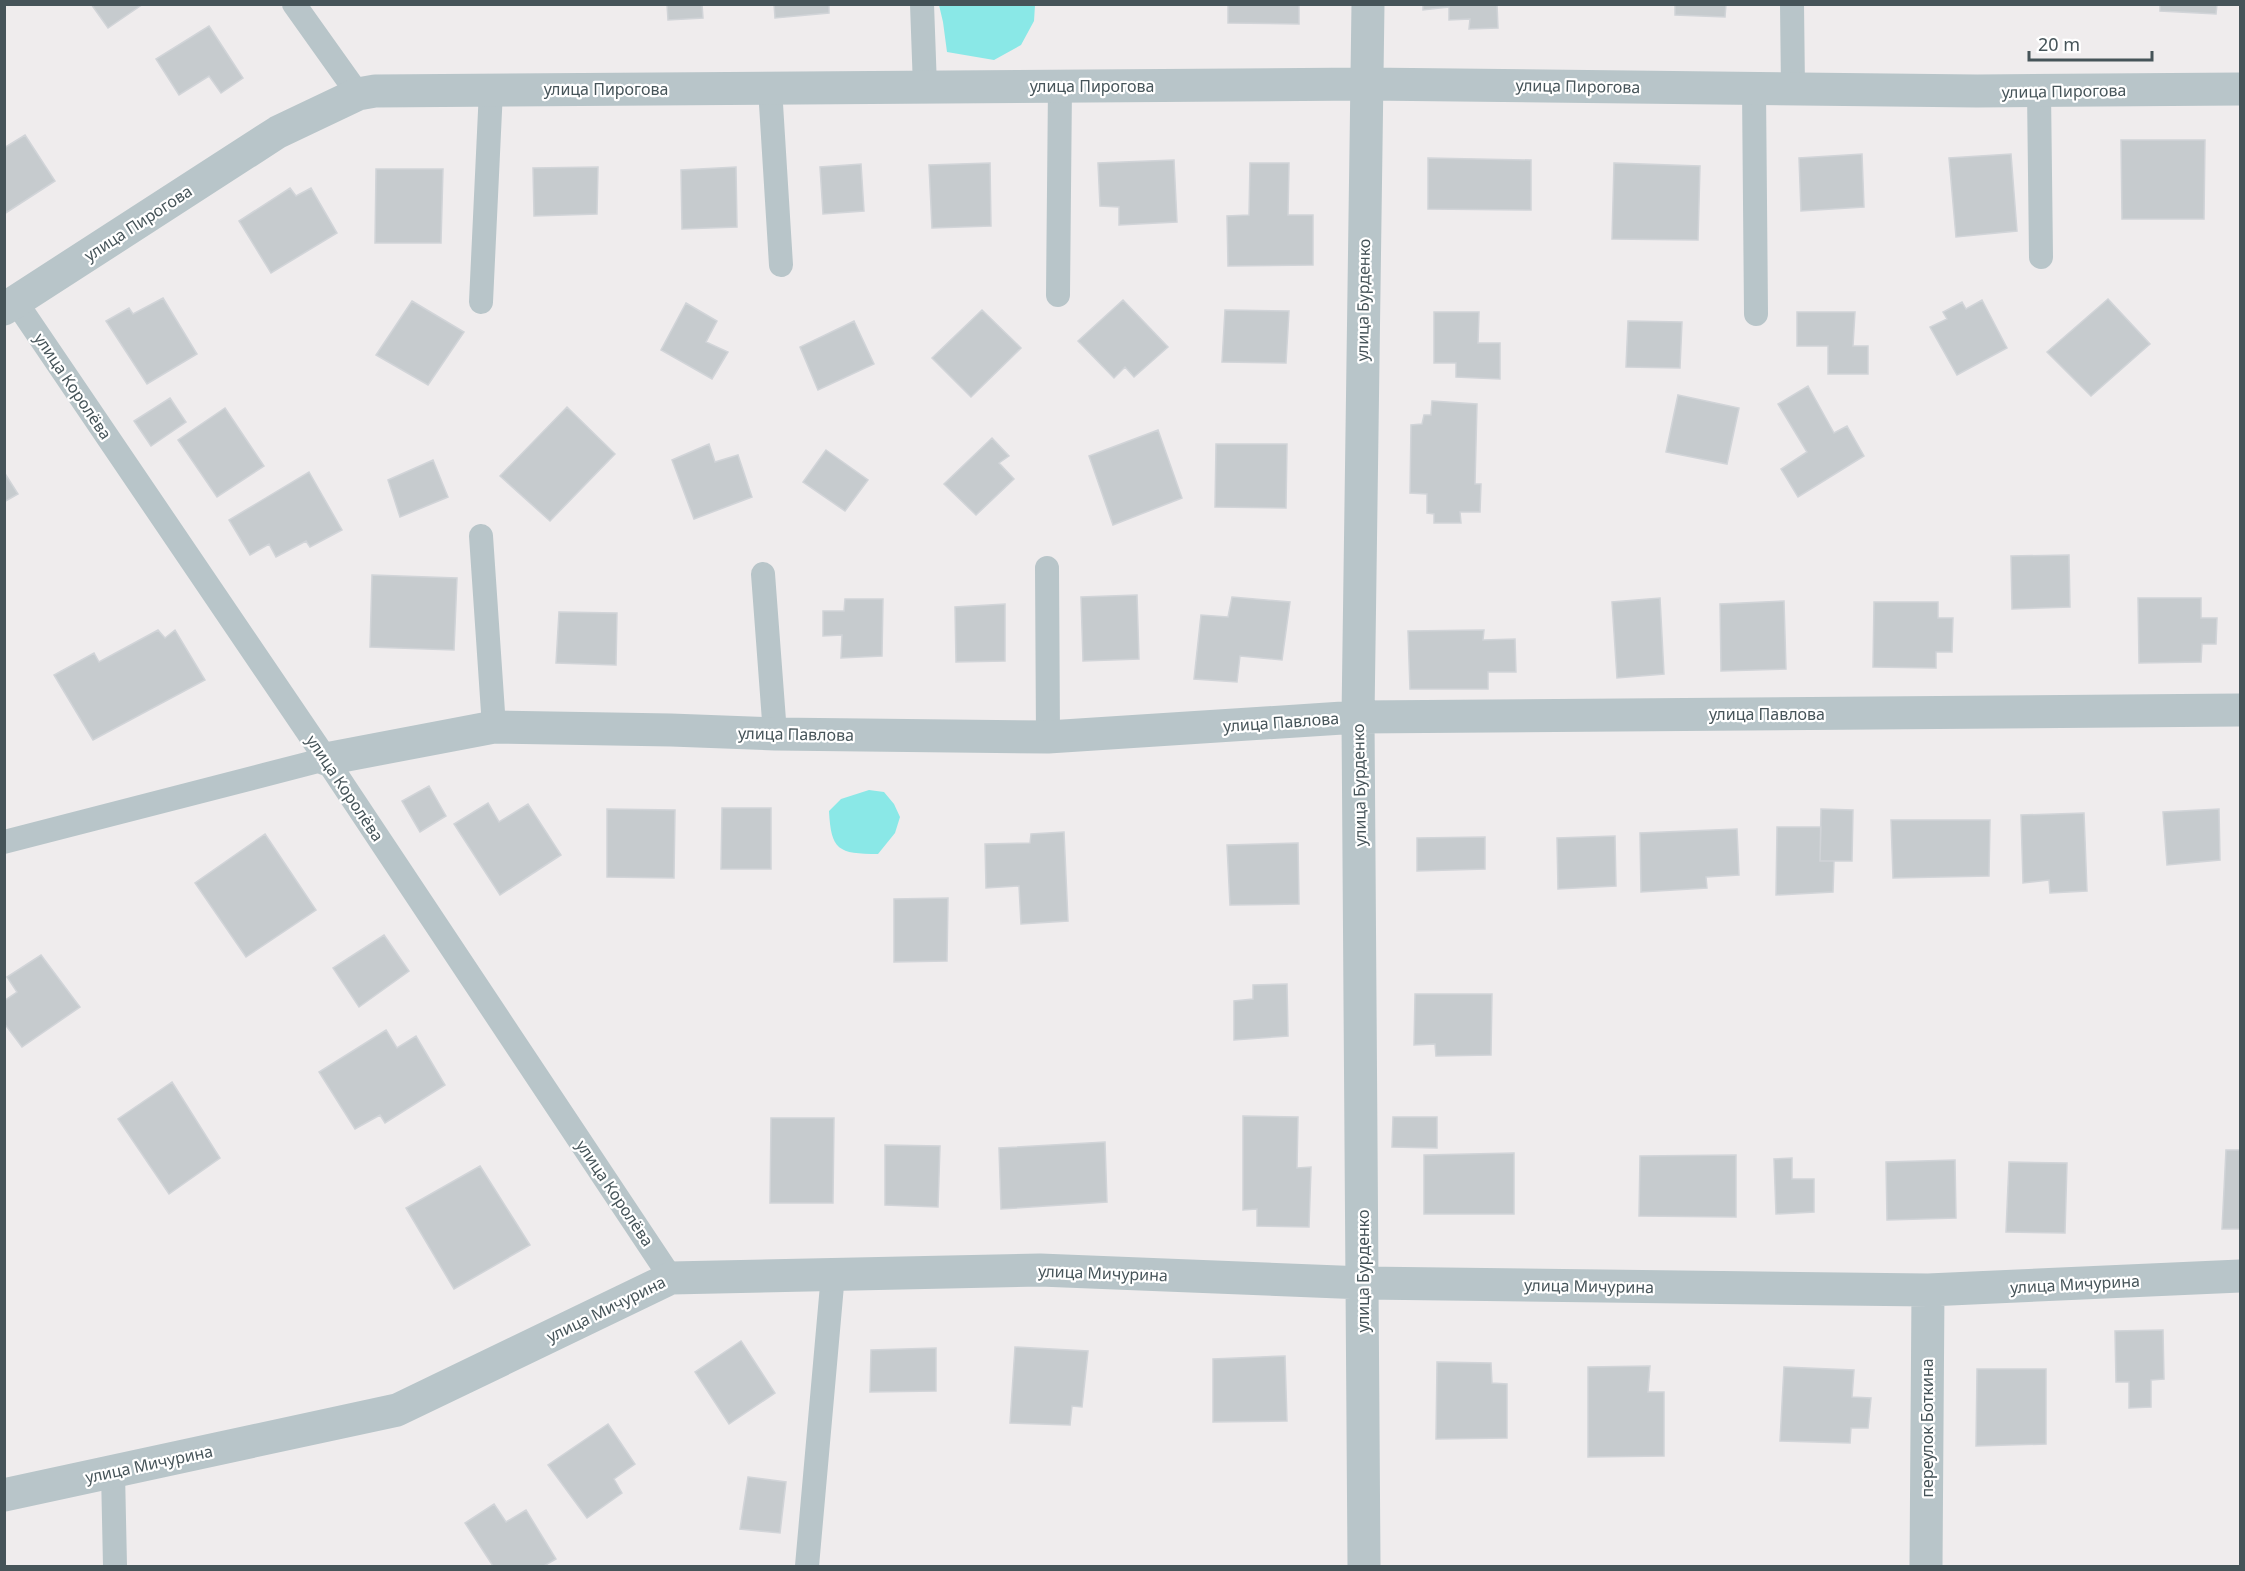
<svg xmlns="http://www.w3.org/2000/svg" width="2245" height="1571" font-family="'Noto Sans',sans-serif">
<style>
.water{fill:#8ae8e7}
.building{fill:#c6cbce;stroke:#d1d4d8;stroke-width:1.5}
.lines{fill:none;stroke-linecap:round;stroke-linejoin:round}
.lane{stroke:#b8c5c9;stroke-width:24}
.street{stroke:#b8c5c9;stroke-width:33}
.labels{text-anchor:middle;dominant-baseline:central;stroke-width:4.5;stroke-linejoin:round;paint-order:stroke}
.street-label{font-size:16px;fill:#465459;stroke:#fff}
</style>
<rect width="100%" height="100%" fill="#efeced"/>
<path class="water" d="M939,5H1035L1034,21L1021,45L994,60L947,52L943,22Z
M869,790L884,792L894,804L900,817L895,833L878,854C838,854 831,850 829,811L841,799Z"/>
<path class="building" d="M91,4H143L108,28Z
M667,4H702L703,18L668,20Z
M774,4H829V13L775,18Z
M1228,4H1299V24L1228,23Z
M1423,4H1497L1498,28L1469,29L1470,19L1449,20V7L1423,10Z
M1675,4H1726L1725,17L1675,15Z
M2160,4H2217L2216,14L2160,11Z
M209,26L243,78L221,93L209,76L179,95L156,59Z
M25,135L55,181L4,214V148Z
M2121,140H2205L2204,219H2122Z
M1862,154L1864,207L1801,211L1799,158Z
M2011,154L2017,231L1956,237L1949,158Z
M1428,158L1531,160V210L1428,209Z
M1174,160L1177,222L1119,225V207L1100,206L1098,163Z
M990,163L991,226L932,228L929,165Z
M1250,163H1289L1288,215H1313V265L1228,266L1227,216L1249,215Z
M1614,163L1700,166L1698,240L1612,239Z
M861,164L864,211L823,214L820,167Z
M598,167L597,214L534,216L533,168Z
M736,167L737,227L682,229L681,170Z
M376,169H443L441,243H375Z
M290,188L296,196L311,188L337,233L271,273L239,221Z
M163,298L197,354L147,384L106,321L129,308L133,314Z
M2108,299L2150,344L2091,396L2047,352Z
M1123,300L1168,347L1134,377L1125,367L1114,378L1078,341Z
M1982,300L2007,348L1957,375L1930,327L1947,319L1943,312L1962,302L1966,309Z
M412,301L464,332L428,385L376,355Z
M686,303L717,321L706,342L728,352L712,379L661,350Z
M982,310L1021,348L971,397L932,358Z
M1225,310L1289,311L1286,363L1222,362Z
M1434,312H1479L1478,343H1500V379L1456,377V363H1434Z
M1797,312H1855L1853,346H1868V374H1828V346H1797Z
M854,321L874,364L818,390L800,347Z
M1628,321L1682,322L1680,368L1626,367Z
M1808,386L1834,433L1847,426L1864,456L1798,497L1781,469L1807,452L1778,404Z
M1678,395L1739,408L1727,464L1666,452Z
M170,398L186,422L151,446L134,421Z
M1432,401L1477,404L1475,484H1481L1480,512H1460L1461,523H1434V514L1427,513V494L1410,493L1411,425L1422,424L1424,415H1431Z
M567,407L615,454L550,521L500,476Z
M225,408L264,466L217,497L178,440Z
M1158,430L1182,498L1113,525L1089,456Z
M992,438L1009,456L999,463L1014,479L976,515L944,484Z
M709,444L715,462L738,455L752,497L694,519L672,460Z
M1216,444H1287L1286,508L1215,507Z
M826,450L868,480L845,511L803,482Z
M433,460L448,497L400,517L388,480Z
M4,472L18,494L4,502Z
M309,472L342,530L310,547L306,541L276,557L269,544L250,555L229,520Z
M2069,555L2070,607L2012,609L2011,556Z
M372,575L457,578L454,650L370,647Z
M1137,595L1139,659L1083,661L1081,597Z
M1232,597L1290,602L1282,660L1240,656L1237,682L1194,679L1201,615L1228,617Z
M1660,598L1664,674L1617,678L1612,602Z
M2138,598H2201V618H2217L2216,644H2202L2201,662L2139,663Z
M845,599H883L882,656L841,658L842,635L823,636V611H844Z
M1784,601L1786,669L1721,671L1720,604Z
M1874,602H1938V618H1953L1952,652H1936V668L1873,667Z
M1005,604V661L956,662L955,607Z
M559,612L617,613L616,665L556,663Z
M158,630L165,638L175,630L205,680L93,740L54,675L94,653L99,662Z
M1484,630L1483,640L1515,639L1516,672H1488V689H1410L1408,631Z
M429,786L446,816L420,832L402,801Z
M488,803L499,822L528,804L561,855L500,895L454,824Z
M722,808H771V869H721Z
M607,809L675,810L674,878L607,877Z
M1821,809L1853,810L1852,861H1820Z
M2219,809L2220,860L2167,865L2163,812Z
M2084,813L2087,891L2050,893L2049,880L2023,883L2021,815Z
M1891,820H1990L1989,876L1893,878Z
M1777,827H1821L1820,861H1834L1833,892L1776,895Z
M1737,829L1739,875L1706,877L1707,888L1641,892L1640,833Z
M1064,832L1068,921L1021,924L1019,886L986,888L985,844L1030,843L1031,834Z
M265,834L316,910L246,957L195,883Z
M1615,836L1616,886L1558,889L1557,838Z
M1485,837V869L1417,871V838Z
M1298,843L1299,904L1230,905L1227,845Z
M948,898L947,961L894,962V899Z
M384,935L409,971L359,1007L333,968Z
M41,955L80,1007L22,1047L4,1023V1001L17,992L7,977Z
M1287,984L1288,1036L1234,1040V1001L1253,999V985Z
M1415,994H1492L1491,1055L1436,1056L1435,1044L1414,1045Z
M386,1030L397,1048L416,1036L445,1085L385,1123L380,1115L355,1129L319,1072Z
M172,1082L220,1158L169,1194L118,1119Z
M1243,1116L1298,1117L1297,1168L1311,1167L1309,1227L1257,1226V1209L1243,1210Z
M1393,1117H1437V1148L1392,1147Z
M771,1118H834L833,1203H770Z
M1105,1142L1107,1202L1001,1209L999,1148Z
M885,1145L940,1146L938,1207L885,1205Z
M2226,1150H2240V1229H2222Z
M1514,1153V1214H1424V1155Z
M1736,1155V1217L1639,1216L1640,1156Z
M1792,1158V1179H1814V1212L1776,1214L1774,1159Z
M1955,1160L1956,1218L1887,1220L1886,1162Z
M2009,1162L2067,1163L2065,1233L2006,1232Z
M480,1166L530,1245L454,1289L406,1208Z
M2163,1330L2164,1379L2151,1380V1407L2129,1408V1382H2116L2115,1331Z
M741,1341L775,1393L729,1424L695,1372Z
M1015,1347L1088,1351L1082,1407L1072,1406L1070,1425L1010,1423Z
M936,1348V1391L870,1392L871,1350Z
M1285,1356L1287,1421L1213,1422V1359Z
M1437,1362L1491,1363L1492,1383L1507,1384V1438L1436,1439Z
M1650,1366L1648,1392H1664V1456L1588,1457V1367Z
M1784,1367L1854,1370L1852,1397L1871,1398L1868,1428H1851L1850,1443L1780,1441Z
M1977,1369H2046V1444L1976,1446Z
M608,1424L635,1464L614,1479L622,1493L587,1518L548,1465Z
M748,1477L786,1482L780,1533L740,1529Z
M494,1504L506,1522L526,1510L556,1559L544,1566H493L465,1523Z"/>
<g class="lines">
<path class="lane" d="M294,4L358,94
M922,4L925,87
M1792,4L1793,89
M770,88L781,265
M1754,89L1756,314
M2039,91L2041,257
M1058,295L1060,86
M16,302L326,759L671,1278
M481,302L491,90
M481,536L494,727
M1047,568L1048,737
M763,574L775,734
M4,842L326,759
M113,1472L115,1566
M807,1566L833,1274"/>
<path class="street" d="M4,309L278,132L358,94L375,91L1366,84L1977,91L2240,89
M326,759L494,727L671,730L775,734L1048,737L1358,717L2240,710
M4,1495L397,1410L671,1278L1040,1270L1364,1283L1928,1290L2240,1276
M1364,1566L1358,717L1368,4
M1926,1566L1928,1290"/>
</g>
<g class="labels">
<g class="street-label">
<text x="1092" y="86">улица Пирогова</text>
<text transform="translate(1578 86) rotate(1)">улица Пирогова</text>
<text x="606" y="89">улица Пирогова</text>
<text transform="translate(2064 91) rotate(-1)">улица Пирогова</text>
<text transform="translate(138 223) rotate(-33)">улица Пирогова</text>
<text transform="translate(1363 300) rotate(-89)">улица Бурденко</text>
<text transform="translate(73 386) rotate(56)">улица Королёва</text>
<text x="1767" y="714">улица Павлова</text>
<text transform="translate(1281 722) rotate(-4)">улица Павлова</text>
<text transform="translate(796 734) rotate(1)">улица Павлова</text>
<text transform="translate(1359 785) rotate(-91)">улица Бурденко</text>
<text transform="translate(345 788) rotate(56)">улица Королёва</text>
<text transform="translate(615 1193) rotate(56)">улица Королёва</text>
<text transform="translate(1363 1271) rotate(-90)">улица Бурденко</text>
<text transform="translate(1103 1273) rotate(2)">улица Мичурина</text>
<text transform="translate(2075 1284) rotate(-3)">улица Мичурина</text>
<text transform="translate(1589 1286) rotate(1)">улица Мичурина</text>
<text transform="translate(606 1309) rotate(-26)">улица Мичурина</text>
<text transform="translate(1927 1428) rotate(-90)">переулок Боткина</text>
<text transform="translate(149 1464) rotate(-12)">улица Мичурина</text>
</g>
</g>
<rect width="2245" height="1571" fill="none" stroke="#465459" stroke-width="12"/>
<path d="M2029 51v9h123v-9" fill="none" stroke="#465459" stroke-width="3"/>
<text x="2038" y="51" font-size="18" fill="#465459" stroke="#ffffff" stroke-width="4.5" paint-order="stroke">20 m</text>
</svg>
